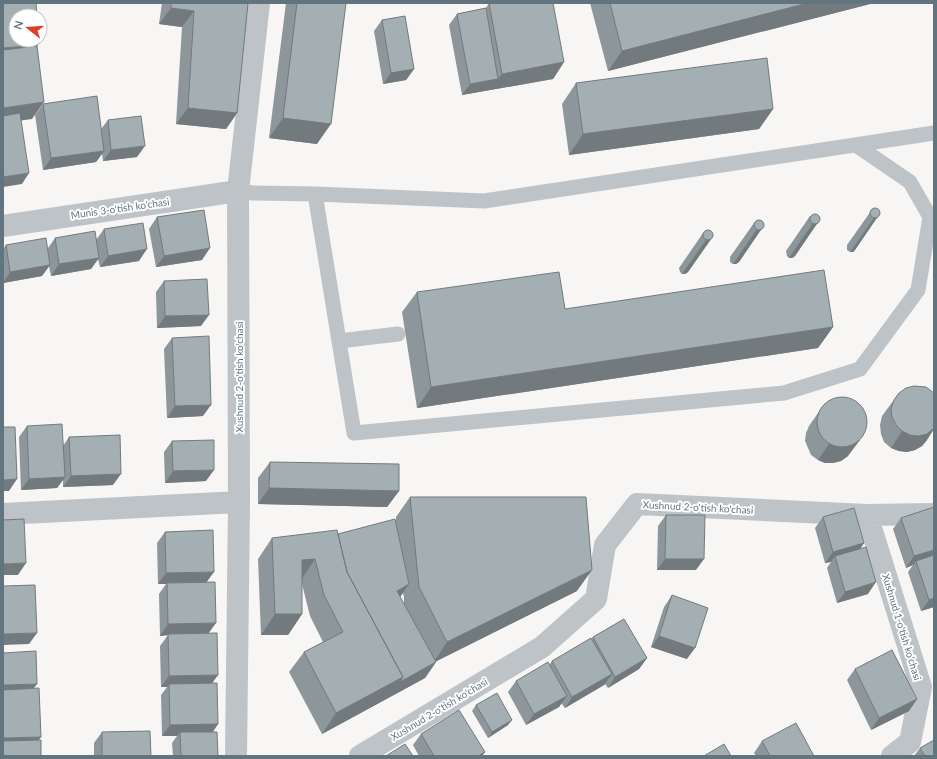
<svg xmlns="http://www.w3.org/2000/svg" width="937" height="759" font-family="Lato,sans-serif">
<style>
.lines{fill:none;stroke-linecap:round;stroke-linejoin:round}
.service{stroke:#bdc3c6;stroke-width:15}
.minor{stroke:#bdc3c6;stroke-width:22}
.wall{fill:#8d969a;fill-rule:evenodd}
.shaded-wall{fill:#737a7d}
.building{fill:#a4afb3;stroke:#737a7d}
.labels{text-anchor:middle;dominant-baseline:central;stroke-width:4;stroke-linejoin:round;paint-order:stroke}
.street-label{font-size:10px;fill:#62757e;stroke:#fff}
</style>
<rect width="100%" height="100%" fill="#f7f6f4"/>
<g class="lines">
<path class="service" d="M238,191L253,193L315,194L484,201L934,133
M315,194L354,433L784,393L860,369L918,290L930,217L910,182L856,145
M339,341L398,334"/>
<path class="minor" d="M3,226L238,191
M3,514L239,502
M867,515L921,687L910,742L892,756
M236,756L239,502L238,191L259,3
M360,756L542,647L596,599L605,545L637,504L867,515L934,514"/>
</g>
<path class="wall" d="M162,3H248L237,113L226,129L176,124L182,27L159,24Z
M286,3H346L317,144L269,138Z
M489,3L564,62L553,79L462,95L449,25L457,14L486,8Z
M590,3H874L608,71Z
M382,20L414,69L406,80L383,84L374,31Z
M576,83L773,109L759,129L569,155L562,104Z
M43,104L101,129L108,120L137,157L103,161L102,154L96,162L43,170L35,115Z
M871,211L880,212L855,250L853,252H850L847,250V245Z
M810,216L820,218L795,256L792,258H789L787,256L786,251Z
M157,217L202,260L156,267L149,229Z
M754,223L764,224L739,262L736,264H733L730,262V257Z
M104,229L139,261L100,267L98,259L91,269L51,276L49,266L42,276L3,283V249L6,245L48,248L55,238L96,240Z
M703,233L713,235L688,272L685,274H682L680,272L679,268Z
M164,281L201,326L157,328L156,292Z
M417,292L565,309L833,327L818,348L417,408L402,312Z
M172,338L203,416L167,418L164,349Z
M899,393L927,440L922,446L915,450L907,452L899,451L891,448L884,442L881,434L880,425L882,416Z
M825,403L848,456L841,461L833,463H825L818,460L811,455L805,441L806,433L809,426Z
M27,426L63,446L69,437L113,485L63,487V480L57,488L21,490L19,437Z
M172,441L206,481L165,483L164,452Z
M270,462L399,491L387,507L258,504V478Z
M410,497L577,591L435,661L436,662L425,678L322,734L289,672L304,652L323,642L310,616L302,584V614L288,635H261L258,559L272,538L338,534L396,523V517ZM403,593L404,597V604L400,597Z
M934,507V607L921,611L908,572L913,565L906,568L893,529L901,518Z
M666,515L696,570H657L658,526Z
M823,517L864,543L860,549L868,594L837,603L827,568L831,562L825,563L815,528Z
M165,532L207,582L209,634L218,675L212,683L218,724L213,732L218,756H173L172,743L177,736H162L161,695L167,687H161L160,646L168,635L160,636L159,594L166,584H158L157,543Z
M672,595L687,659L651,647L664,607Z
M593,637L647,658L639,669L608,688L605,684L604,685L565,708L561,703L559,707L526,725L508,692L516,681L549,665L552,661L591,639Z
M855,669L917,699L909,711L871,730L847,680Z
M476,705L508,725L488,738L472,711Z
M102,732L151,756H94V743Z
M421,734L485,752L482,756H419L413,745Z
M762,741L814,756H756L754,753Z
M920,748L934,756H914Z"/>
<path class="shaded-wall" d="M808,3H874L608,71L622,51Z
M171,8L194,11L182,27L159,24Z
M38,45L26,62L3,64V48Z
M564,62L553,79L462,95L470,84L498,79L502,74Z
M414,69L406,80L383,84L391,73Z
M44,102L32,119L3,123V108Z
M188,108L237,113L226,129L176,124Z
M773,109L759,129L569,155L583,134Z
M283,118L331,124L317,144L269,138Z
M145,146L137,157L103,161L111,150Z
M104,151L96,162L43,170L51,158Z
M29,173L22,184L3,187V177Z
M879,215L855,250L853,252H850L874,218Z
M819,221L795,256L792,258H789L813,223Z
M763,227L739,262L736,264H733L757,229Z
M712,238L688,272L685,274H682L706,240Z
M210,248L202,260L156,267L164,256Z
M147,249L139,261L100,267L108,256Z
M99,258L91,269L51,276L59,264Z
M50,265L42,276L3,283L10,272Z
M209,315L201,326L157,328L165,316Z
M833,327L818,348L417,408L431,387Z
M211,405L203,416L167,418L175,406Z
M934,428V429L927,440L922,446L915,450L907,452L899,451L891,448L902,431Z
M860,440L848,456L841,461L833,463H825L818,460L829,444Z
M214,470L206,481L165,483L173,471Z
M121,474L113,485L63,487L71,476Z
M65,477L57,488L21,490L29,479Z
M17,479L9,491H3V480Z
M269,488L399,491L387,507L258,504Z
M864,543L856,555L835,556L831,562L825,563L833,552Z
M934,550V558L916,561L913,565L906,568L914,556Z
M315,559L301,580L302,560Z
M665,559H704L696,570H657Z
M26,563L18,575H3V564Z
M592,570L577,591L433,663L447,642Z
M214,572L206,583H167L166,584H158L166,573Z
M876,582L868,594L837,603L845,592Z
M409,584L398,600L397,591Z
M934,598V607L921,611L929,600Z
M275,614H302L288,635H261Z
M216,623L208,634H168V635L160,636L168,624Z
M37,633L29,644L3,645V634Z
M659,636L695,648L687,659L651,647Z
M647,658L639,669L608,688L615,677Z
M436,662L425,678L322,734L336,713L403,677Z
M612,674L604,685L565,708L572,697Z
M218,675L210,686L169,684L167,687H161L169,676Z
M37,684L29,695L3,696V685Z
M567,696L559,707L526,725L534,714Z
M917,699L909,711L871,730L879,718Z
M512,720L508,725L488,738L492,732Z
M218,724L210,735L180,732L177,736H162L170,725Z
M41,737L33,748L3,749V738Z
M485,752L482,756H478Z"/>
<path class="building" d="M3,3H36L37,16H16V40H38V45L3,48Z
M171,3H248L237,113L188,108L194,11L171,8Z
M297,3H346L331,124L283,118Z
M489,3H553L564,62L502,74Z
M610,3H808L622,51Z
M486,8L498,79L470,84L457,14Z
M405,16L414,69L391,73L382,20Z
M37,46L44,102L3,108V50Z
M767,58L773,109L583,134L576,83Z
M97,96L104,151L51,158L43,104Z
M20,113L29,173L3,177V116Z
M141,116L145,146L111,150L108,120Z
M870 213a5 5 0 1 1 10 0a5 5 0 1 1-10 0Z
M204,210L210,248L164,256L157,217Z
M810 219a5 5 0 1 1 10 0a5 5 0 1 1-10 0Z
M754 225a5 5 0 1 1 10 0a5 5 0 1 1-10 0Z
M143,223L147,249L108,256L104,229Z
M703 235a5 5 0 1 1 10 0a5 5 0 1 1-10 0Z
M95,231L99,258L59,264L55,238Z
M46,238L50,265L10,272L6,245Z
M824,270L833,327L431,387L417,292L559,272L565,309Z
M207,279L209,315L165,316L164,281Z
M209,336L211,405L175,406L172,338Z
M914,386L926,387L934,393V428L927,434L919,436L910,435L902,431L896,425L892,417L891,409L894,400L899,393L906,388Z
M817 422a25 25 0 1 1 50 0a25 25 0 1 1-50 0Z
M62,424L65,477L29,479L27,426Z
M3,427H15L17,479L3,480Z
M120,435L121,474L71,476L69,437Z
M214,440V470L173,471L172,441Z
M270,462L399,464V491L269,488Z
M410,497H586L592,570L447,642L419,587Z
M934,507V550L914,556L901,518Z
M854,508L864,543L833,552L823,517Z
M666,515H705L704,559H665Z
M24,519L26,563L3,564V520Z
M395,519L409,584L397,591L436,662L400,682L403,677L347,572L338,534Z
M213,530L214,572L166,573L165,532Z
M337,530L347,572L403,677L336,713L304,652L343,632L324,595L315,559L302,560V614H275L272,538Z
M866,547L876,582L845,592L835,556Z
M934,555V598L929,600L916,561Z
M215,582L216,623L168,624L167,583Z
M35,585L37,633L3,634V586Z
M672,595L708,608L695,648L659,636Z
M624,619L647,658L615,677L593,637Z
M217,633L218,675L169,676L168,634Z
M591,638L612,674L572,697L552,661Z
M892,650L917,699L879,718L855,669Z
M36,651L37,684L3,685V653Z
M548,662L567,696L534,714L516,681Z
M217,683L218,724L170,725L169,684Z
M39,688L41,737L3,738V690Z
M497,693L512,720L492,732L476,705Z
M459,710L485,752L478,756H434L421,734Z
M796,723L814,756H770L762,741Z
M150,731L151,756H102V732Z
M180,732H217L218,756H181Z
M41,740V756H3V741Z
M934,740V756H925L920,748Z
M405,744L413,756H386Z
M724,744L731,756H704Z"/>
<g class="labels">
<g class="street-label">
<text transform="translate(120 208) rotate(-8)">Munis 3-o'tish ko'chasi</text>
<text transform="translate(239 377) rotate(-90)">Xushnud 2-o'tish ko'chasi</text>
<text transform="translate(698 507) rotate(3)">Xushnud 2-o'tish ko'chasi</text>
<text transform="translate(902 627) rotate(73)">Xushnud 1-o'tish ko'chasi</text>
<text transform="translate(439 709) rotate(-31)">Xushnud 2-o'tish ko'chasi</text>
</g>
</g>
<rect width="937" height="759" fill="none" stroke="#62757e" stroke-width="8"/>
<g transform="translate(28 28) rotate(287)"><circle r="19" fill="#ffffff" stroke="#c0c8cb"/>
<path d="M0-3L7 15L0 10L-7 15Z" fill="#de3f2c"/>
<text y="-6" font-size="11" font-weight="bold" text-anchor="middle" fill="#62757e">N</text>
</g>
</svg>
